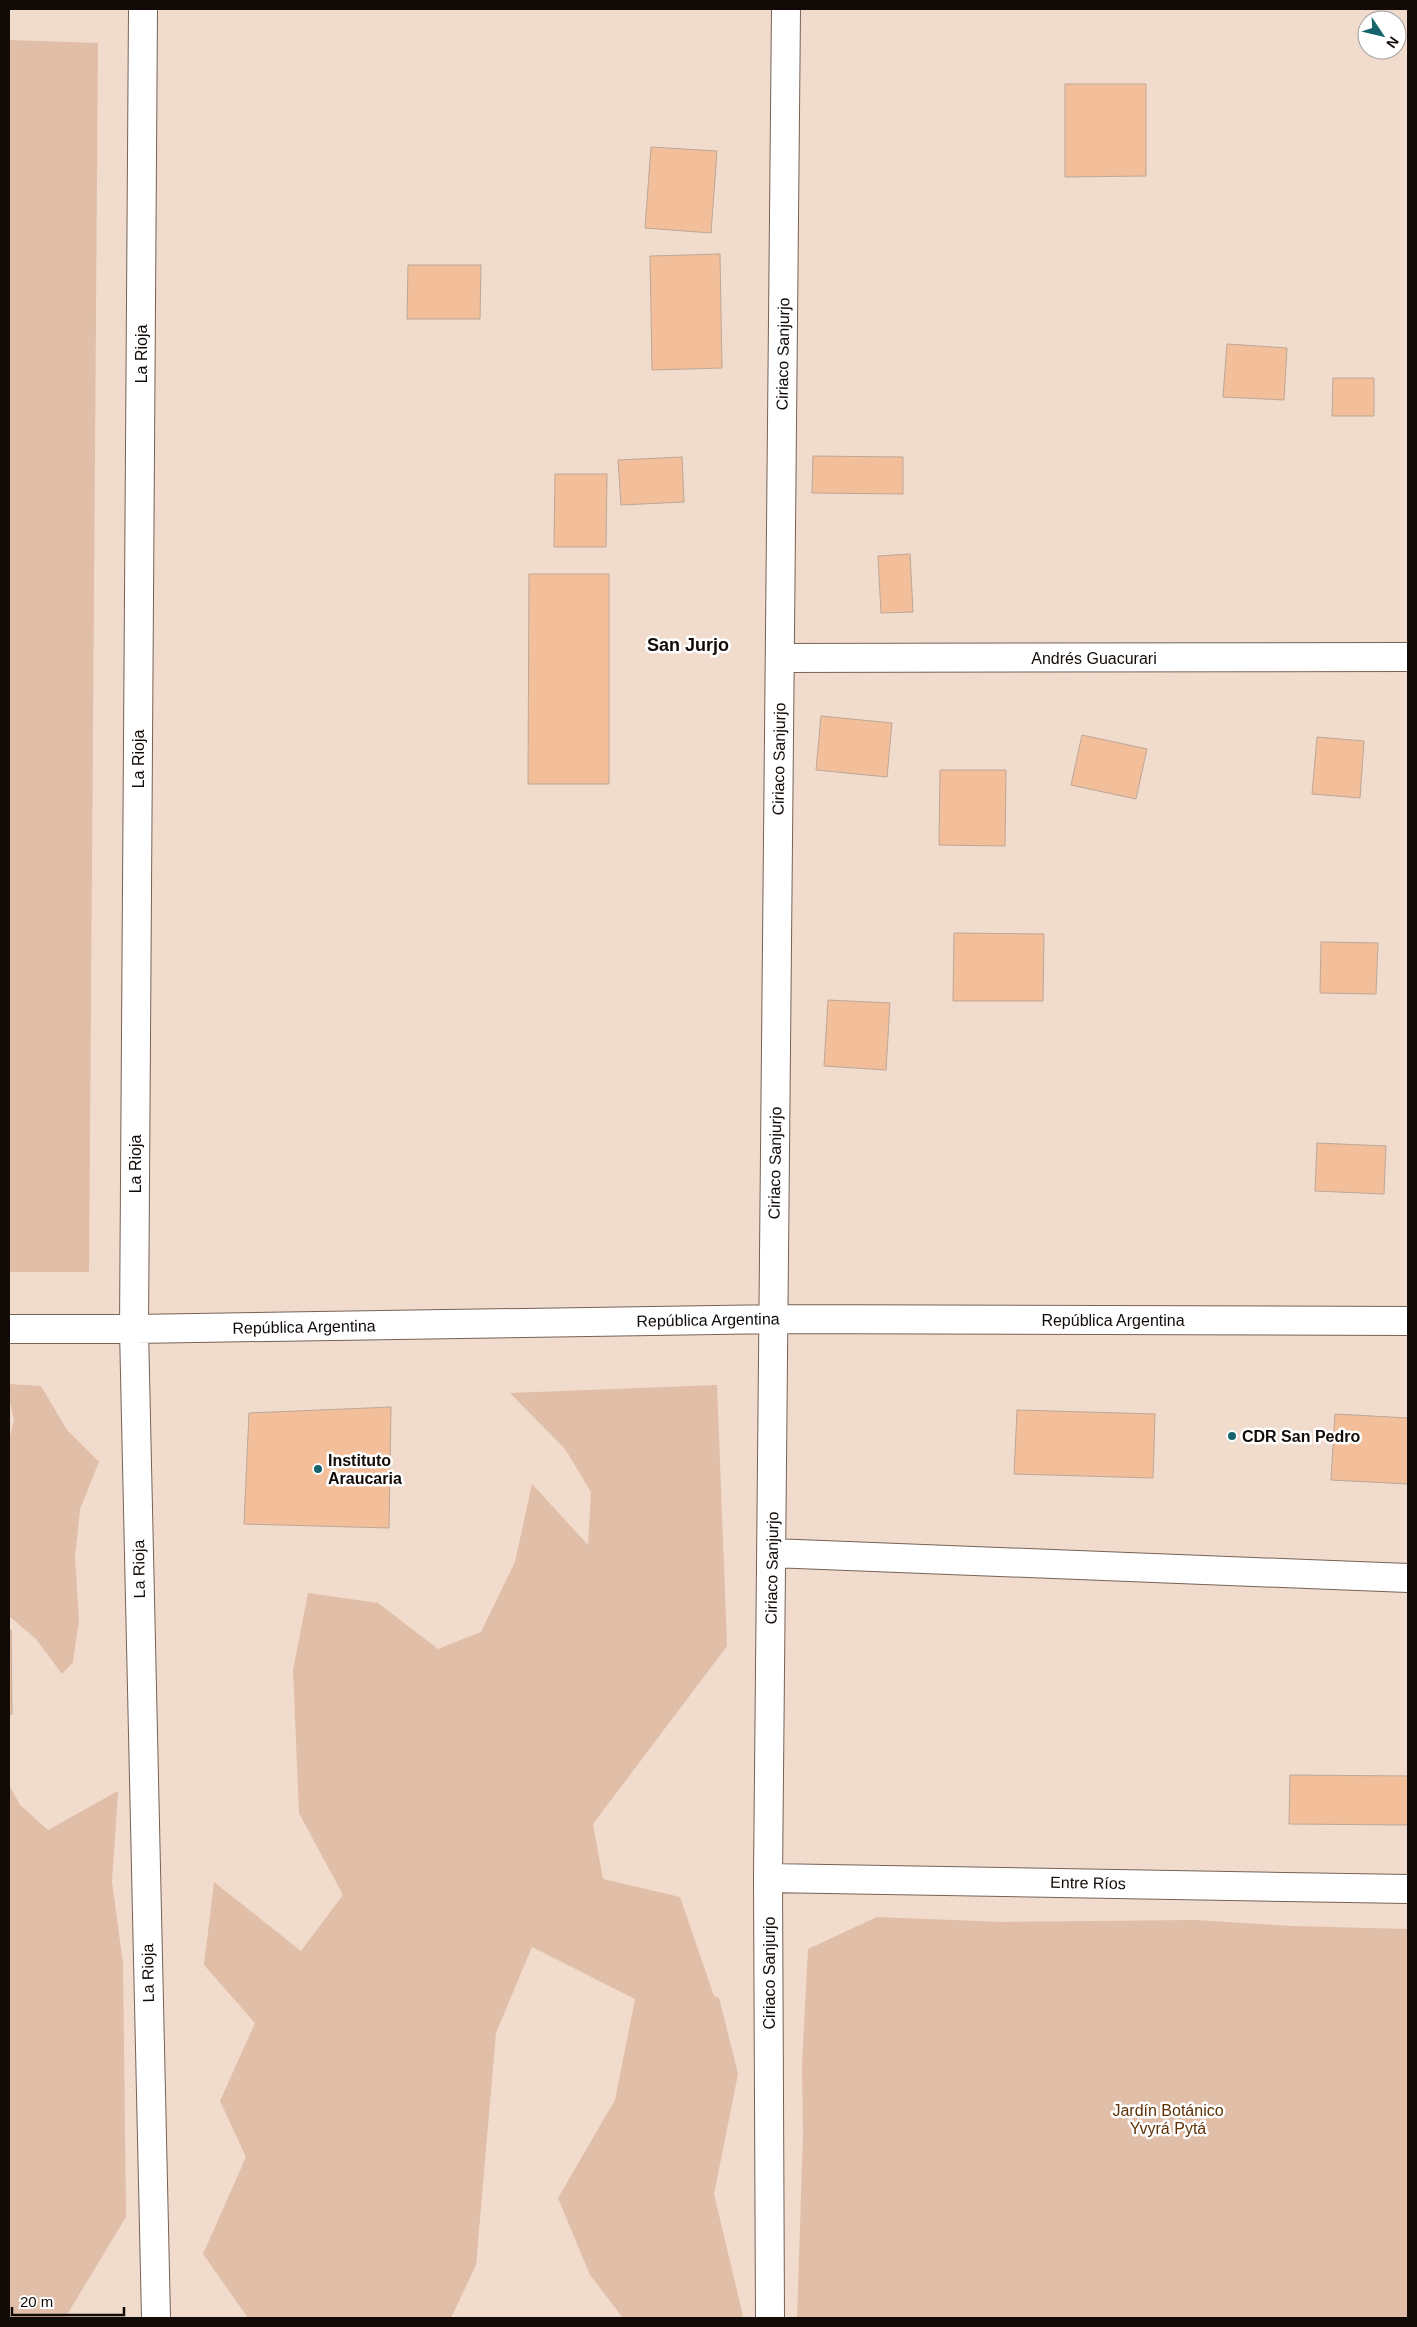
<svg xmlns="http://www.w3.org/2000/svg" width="1417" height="2327" font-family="Helvetica,sans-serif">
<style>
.green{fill:#e0bea7}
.building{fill:#f2bf9a;stroke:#bca799}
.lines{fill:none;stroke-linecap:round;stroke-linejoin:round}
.minor-casing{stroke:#766356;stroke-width:30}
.minor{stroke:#fff;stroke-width:28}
.poi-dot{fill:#17636d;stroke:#fff;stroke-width:2}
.labels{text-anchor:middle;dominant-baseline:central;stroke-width:5;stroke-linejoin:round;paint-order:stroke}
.street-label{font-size:16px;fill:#110a06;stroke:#fff}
.poi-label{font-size:16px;font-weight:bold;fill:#110a06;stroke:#fff;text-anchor:start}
.park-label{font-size:16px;fill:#5f3004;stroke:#fff}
.neighbourhood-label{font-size:18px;font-weight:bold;fill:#110a06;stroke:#fff}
</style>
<rect width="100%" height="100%" fill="#f1dbcc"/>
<path class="green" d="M9,40L98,43L89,1272H9Z
M9,1384L41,1386L67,1430L99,1462L80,1509L75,1558L79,1619L73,1662L62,1674L36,1639L9,1616V1440L14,1420L9,1397Z
M717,1385L727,1646L593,1824L603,1879L680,1897L714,1996L719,1998L738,2074L714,2194L743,2316L739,2318H623L590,2275L558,2198L615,2100L635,1999L532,1947L496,2033L476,2265L451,2318H248L203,2254L246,2157L220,2101L255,2023L204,1965L214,1882L301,1951L343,1895L299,1813L293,1670L308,1593L378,1603L438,1649L481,1632L515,1562L532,1484L588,1545L591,1492L565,1449L510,1393Z
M9,1785L20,1805L48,1830L118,1791L112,1882L123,1963L126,2217L65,2318H9Z
M877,1917L1003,1922L1195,1920L1292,1926L1408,1929V2318H797L803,2135L802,2065L808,1949Z"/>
<path class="building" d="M1065,84H1146V176L1065,177Z
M651,147L717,151L711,233L645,228Z
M720,254L722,368L652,370L650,256Z
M408,265H481L480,319H407Z
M1227,344L1287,348L1284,400L1223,397Z
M1333,378H1374V416H1332Z
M813,456L903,457V494L812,493Z
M682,457L684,502L621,505L618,460Z
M555,474H607L606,547H554Z
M910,554L913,612L881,613L878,556Z
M529,574H609V784H528Z
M821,716L892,723L887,777L816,770Z
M1082,735L1147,749L1136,799L1071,785Z
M1317,737L1364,741L1360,798L1312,794Z
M940,770H1006L1005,846L939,845Z
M954,933L1044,934L1043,1001H953Z
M1321,942L1378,943L1376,994L1320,993Z
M828,1000L890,1003L886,1070L824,1066Z
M1317,1143L1386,1146L1384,1194L1315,1191Z
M391,1407L389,1528L244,1524L249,1413Z
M1017,1410L1155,1414L1153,1478L1014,1474Z
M1335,1414L1408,1418V1484L1331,1480Z
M9,1630H11L12,1714H9Z
M1290,1775L1408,1776V1825L1289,1824Z"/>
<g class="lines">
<g class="minor-casing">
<path id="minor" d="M143,9L134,1329L156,2318
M780,658L1408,657
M9,1329H134L774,1319L1408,1321
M772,1553L1408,1578
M768,1878L1408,1889
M770,2318L768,1878L786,9"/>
</g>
<use href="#minor" class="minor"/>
</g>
<g class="poi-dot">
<circle cx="1232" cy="1436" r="5"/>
<circle cx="318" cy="1469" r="5"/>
</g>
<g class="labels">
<g class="street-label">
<text transform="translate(141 354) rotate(-90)">La Rioja</text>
<text transform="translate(783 354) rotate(-89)">Ciriaco Sanjurjo</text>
<text x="1094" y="658">Andrés Guacurari</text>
<text transform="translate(138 759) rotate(-90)">La Rioja</text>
<text transform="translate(779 759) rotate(-89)">Ciriaco Sanjurjo</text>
<text transform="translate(775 1163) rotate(-89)">Ciriaco Sanjurjo</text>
<text transform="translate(135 1164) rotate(-90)">La Rioja</text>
<text transform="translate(708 1320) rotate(-1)">República Argentina</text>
<text x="1113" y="1320">República Argentina</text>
<text transform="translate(304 1327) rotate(-1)">República Argentina</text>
<text transform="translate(772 1568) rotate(-89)">Ciriaco Sanjurjo</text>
<text transform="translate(139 1569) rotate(-91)">La Rioja</text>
<text transform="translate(1088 1883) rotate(1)">Entre Ríos</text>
<text transform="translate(148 1973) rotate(-91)">La Rioja</text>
<text transform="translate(769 1973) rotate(-90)">Ciriaco Sanjurjo</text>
</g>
<g class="poi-label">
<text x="1242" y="1436">CDR San Pedro</text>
<text x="328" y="1460">Instituto<tspan x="328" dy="18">Araucaria</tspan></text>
</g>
<g class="park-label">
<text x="1168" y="2110">Jardín Botánico<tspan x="1168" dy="18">Yvyrá Pytá</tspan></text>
</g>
<g class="neighbourhood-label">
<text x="688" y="645">San Jurjo</text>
</g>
</g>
<rect width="1417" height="2327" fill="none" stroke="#110a06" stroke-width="20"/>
<g transform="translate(1382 35) rotate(125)"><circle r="24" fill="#ffffff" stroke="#a09d9b"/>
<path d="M0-4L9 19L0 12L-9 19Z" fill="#17636d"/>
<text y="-8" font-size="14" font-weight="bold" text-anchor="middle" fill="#110a06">N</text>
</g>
<path d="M12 2307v8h112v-8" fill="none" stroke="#110a06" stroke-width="2.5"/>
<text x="20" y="2307" font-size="15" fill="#110a06" stroke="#ffffff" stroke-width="4" paint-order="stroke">20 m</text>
</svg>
